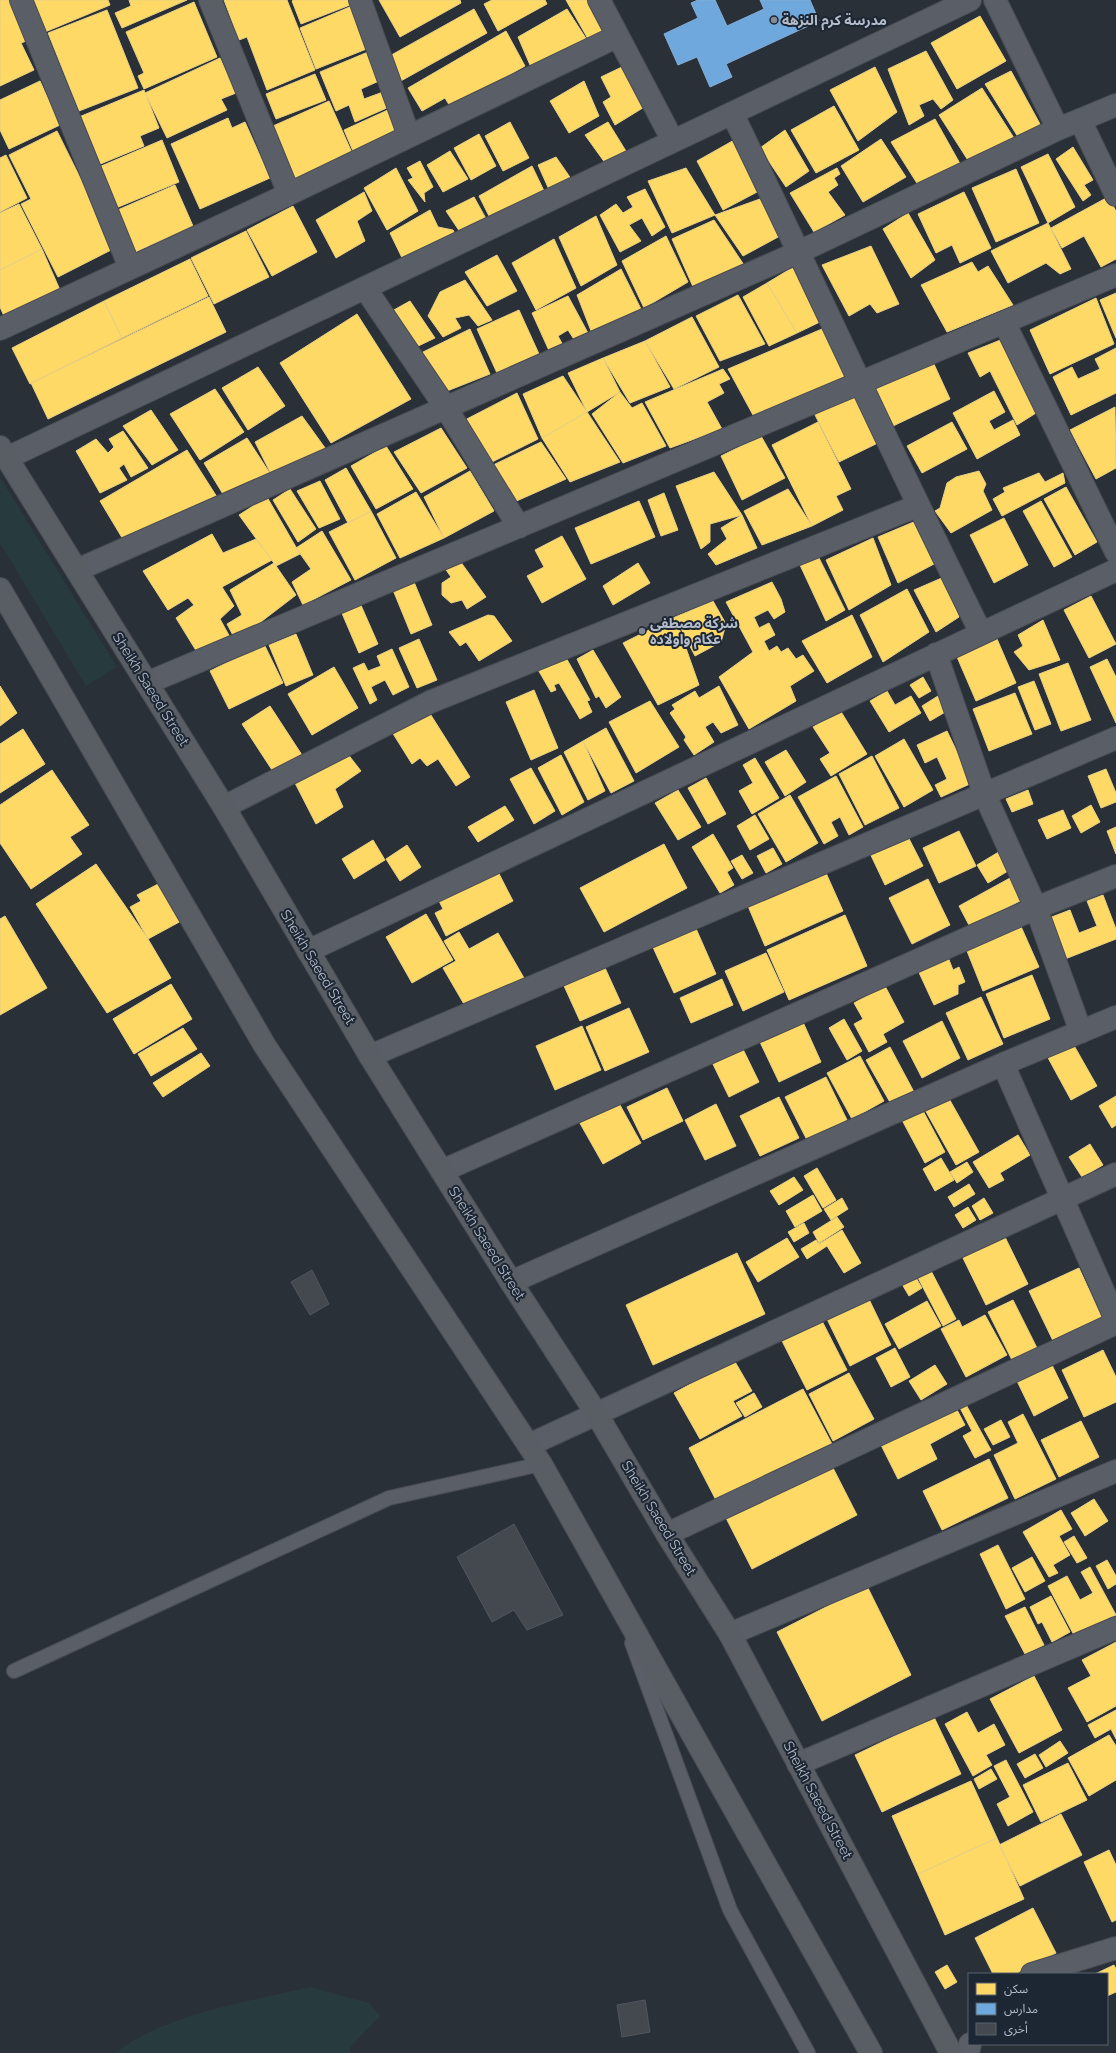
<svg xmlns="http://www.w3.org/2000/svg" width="1116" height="2053" font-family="Raleway,'Noto Sans Arabic',sans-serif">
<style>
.green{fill:#273a3e}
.homes{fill:#ffd966;stroke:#e8d084}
.schools{fill:#6fa8dc;stroke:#84aed6}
.building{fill:#444950;stroke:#52575f}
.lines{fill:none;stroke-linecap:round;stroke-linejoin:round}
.service-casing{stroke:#484c53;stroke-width:16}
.minor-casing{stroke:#484c53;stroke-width:24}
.secondary-casing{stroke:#484c53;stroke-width:24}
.service{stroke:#5a5e66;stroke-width:14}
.minor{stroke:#5a5e66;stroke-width:22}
.secondary{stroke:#595d64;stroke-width:22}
.poi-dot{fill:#848b96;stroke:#1d2633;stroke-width:1.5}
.labels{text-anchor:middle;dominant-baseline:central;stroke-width:4;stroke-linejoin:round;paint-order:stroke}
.poi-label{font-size:14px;font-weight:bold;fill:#b4bcc9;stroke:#1d2633;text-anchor:start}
.street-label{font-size:14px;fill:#b4bcc9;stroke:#1d2633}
</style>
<rect width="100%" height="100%" fill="#2a3038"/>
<path class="green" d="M0,477L117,667L86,686L0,543Z
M310,1987L369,2003L380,2016L351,2046L350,2053H115C167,2013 247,2002 310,1987Z"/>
<path class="homes" d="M0,0H12L29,40L21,43L34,70L0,86Z
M32,0H108L110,5L45,32Z
M129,0H187L122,28L115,13L131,6Z
M224,0H287L315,70L267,90L247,37L239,40Z
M294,0H348L350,5L301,24L292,1Z
M379,0H460L461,3L400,37Z
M492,0H545L547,4L498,31L484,4Z
M566,0H589L613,35L592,46Z
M194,2L217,57L144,89L138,76L144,73L126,32Z
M352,6L369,48L316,69L300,28Z
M474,9L487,33L399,82L386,58Z
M567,9L589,43L533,72L518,37Z
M107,10L138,88L79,111L48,33Z
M980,16L1006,61L957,89L931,43Z
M506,31L525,66L451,108L445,98L422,111L408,88Z
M926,51L953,100L941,109L933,99L919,105L924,116L909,125L888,69Z
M368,52L379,81L361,89L364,99L383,92L389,107L355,122L349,105L336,111L320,72Z
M220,58L236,93L221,99L227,110L167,138L145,93Z
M626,65L646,106L615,125L603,102L611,97L601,77Z
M875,67L897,112L858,141L830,90Z
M1011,71L1040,124L1018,137L985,84Z
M315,74L326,100L276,119L266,94Z
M40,81L60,125L9,149L0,130V100Z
M584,81L599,116L569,133L550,101Z
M982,88L1014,138L971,165L939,115Z
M144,90L159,128L140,136L144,146L98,165L79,117Z
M329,101L353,155L296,180L273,126Z
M834,106L859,150L816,173L791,130Z
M390,109L399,130L353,151L344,130Z
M228,118L232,128L245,122L270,178L200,209L171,144Z
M935,119L963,169L920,188L891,142Z
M510,122L529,158L503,171L485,136Z
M608,122L629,156L608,167L585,135Z
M785,130L809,171L786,187L760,148Z
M57,131L115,248L58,277L21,204L31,199L9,155Z
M479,134L496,166L471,180L454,148Z
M736,139L759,191L723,210L697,161Z
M881,139L906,177L863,202L841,166Z
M162,140L179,182L116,208L99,167Z
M1073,147L1093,180L1084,185L1091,195L1083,201L1056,159Z
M450,151L468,179L443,192L427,165Z
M1048,154L1075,207L1048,223L1021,167Z
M6,155L27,198L0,212V158Z
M556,157L574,183L551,194L538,165Z
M420,161L433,187L424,193L425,202L408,180L413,178L407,168Z
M532,166L546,195L492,222L479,196Z
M396,168L418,211L387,230L364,188Z
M686,168L715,215L672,233L648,181Z
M837,168L840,174L834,178L838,185L828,192L845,215L814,232L790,193Z
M1016,169L1039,223L996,242L972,188Z
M175,185L193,226L131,254L113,212Z
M645,189L665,227L652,236L642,218L629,225L641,241L620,252L600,215L616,204L623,213L633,207L627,197Z
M364,192L372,211L357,221L365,241L336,258L316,220Z
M964,192L991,248L960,263L952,245L936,253L918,214Z
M474,197L489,224L462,235L446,211Z
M1108,197L1116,211V259L1101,267L1084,236L1062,248L1051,228Z
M760,199L780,236L743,256L715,215Z
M19,204L42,249L0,270V213Z
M293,206L317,252L272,276L247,230Z
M430,210L438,227L453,230L458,240L405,264L390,233Z
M908,213L935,260L911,278L883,229Z
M596,216L617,265L581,286L559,237Z
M714,220L744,265L694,289L672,239Z
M1048,223L1071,269L1060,274L1046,263L1008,283L991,251Z
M246,231L269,277L214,304L191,258Z
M666,236L688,282L644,308L622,261Z
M554,239L576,288L536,310L512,263Z
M871,246L899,304L877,313L870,304L849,316L822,265Z
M42,249L60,290L4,316L0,307V270Z
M497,255L517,291L487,306L465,272Z
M190,259L208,296L122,338L104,301Z
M972,262L978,272L988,266L1013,305L947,332L921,285Z
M800,263L824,320L797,333L767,283Z
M621,269L644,315L593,336L577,295Z
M465,280L492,320L478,326L469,315L455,318L461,328L443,337L428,316L440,292Z
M767,283L797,333L769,346L743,297Z
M1116,293V338L1100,300Z
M738,295L765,344L720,361L696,316Z
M568,296L588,333L575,341L568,330L558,336L564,347L551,355L532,313Z
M209,297L226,332L48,419L31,383Z
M1096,298L1114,344L1050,374L1030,330Z
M104,301L122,338L30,384L12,348Z
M410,301L435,338L414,348L392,311Z
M519,310L539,354L497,373L477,329Z
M357,314L411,399L331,443L280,363Z
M692,317L719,367L674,389L645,341Z
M829,326L848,378L753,415L728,369Z
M470,329L490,374L442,393L419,354Z
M1003,339L1036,413L1017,425L990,371L980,377L968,353Z
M645,341L670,387L630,403L603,358Z
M1116,348V393L1071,415L1053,377L1072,367L1078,379L1100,369L1095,359Z
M603,358L620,392L587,412L568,373Z
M933,362L950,399L893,426L876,389Z
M258,367L285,406L248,430L222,388Z
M723,369L730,379L719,384L724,393L707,402L722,429L670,448L645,402Z
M563,376L587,412L542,438L523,394Z
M215,389L244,432L200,460L170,414Z
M860,390L884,440L839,462L814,413Z
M994,391L1005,412L989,421L994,430L1013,420L1020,435L977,459L953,413Z
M620,392L632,408L642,403L666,446L623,463L592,414Z
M517,393L538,439L490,463L463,421Z
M1115,407L1116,468L1096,479L1070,430Z
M151,410L178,450L152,465L123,426Z
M587,412L620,462L570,482L542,438Z
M302,416L328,452L273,478L255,442Z
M818,422L851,489L836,496L843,510L812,526L772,445Z
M952,422L967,449L922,473L907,446Z
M441,428L467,468L421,493L394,452Z
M123,431L148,468L131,477L124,464L119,468L127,480L100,493L76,451L96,439L108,453L114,447L109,439Z
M761,436L785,478L742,500L721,456Z
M247,438L273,478L226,499L204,463Z
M541,442L566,479L512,503L489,467Z
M386,446L413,489L376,509L351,466Z
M187,450L217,497L124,541L100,501Z
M346,468L371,511L348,523L325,480Z
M470,471L494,511L444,538L424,497Z
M979,471L986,484L983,491L992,510L951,533L935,511L940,508L947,483L956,477Z
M714,472L742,515L710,524V542L701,549L676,486Z
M1039,473L1045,482L1063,473L1065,483L1002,516L993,499L1005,492L1003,488Z
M320,481L340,519L319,528L297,491Z
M1066,487L1097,542L1075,555L1044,499Z
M290,489L316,529L298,542L273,500Z
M788,489L812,526L762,545L744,511Z
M416,492L444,538L400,558L377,514Z
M664,493L678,530L661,536L648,500Z
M267,497L300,554L276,566L239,515Z
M639,501L655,537L591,564L575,528Z
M1041,501L1072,557L1054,567L1023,511Z
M371,511L396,558L355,580L329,532Z
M742,515L757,548L716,565L708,554L727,539L721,528Z
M1004,518L1028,565L994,583L970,535Z
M916,521L934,564L898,583L878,537Z
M322,531L351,580L303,605L292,582L311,569L296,548Z
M212,534L223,553L256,539L272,560L222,587L234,606L220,619L231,639L200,657L176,618L194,605L188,598L168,610L143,571Z
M562,536L586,579L542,603L527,576L544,567L535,550Z
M873,538L891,585L849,610L826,560Z
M818,556L845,610L826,621L800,565Z
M460,561L486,597L467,609L462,600L451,603L442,595V583L451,577L444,567Z
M274,563L296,595L236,641L227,624L242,615L230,590Z
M638,563L650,583L613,605L603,586Z
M944,577L959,617L936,632L914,590Z
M414,582L432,625L411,634L393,590Z
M772,582L781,599L785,612L774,619L768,610L754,617L759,628L769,623L775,635L764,641L769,651L777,646L781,652L788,648L796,659L803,655L814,671L790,686L796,701L749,729L719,677L753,652L726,602Z
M907,589L929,632L883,662L860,615Z
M1091,596L1116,644L1089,658L1064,610Z
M713,601L726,624L721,642L695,656L675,617Z
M360,603L378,644L359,653L341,611Z
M488,615L494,616L512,641L479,661L466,642L460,646L449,632Z
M852,615L872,657L827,683L802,641Z
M675,617L699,685L658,705L623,643Z
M1043,620L1060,660L1029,670L1014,652L1023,646L1018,635Z
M994,632L1016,683L976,701L954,650Z
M296,634L313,675L286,686L269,645Z
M419,639L437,680L417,688L399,648Z
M264,644L283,683L229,709L210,671Z
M392,649L409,687L393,695L385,680L371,687L377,700L370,704L353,668L364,663L368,671L381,666L377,656Z
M593,650L621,697L606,708L599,696L596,698L577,659Z
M565,656L590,700L587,701L592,712L580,719L559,683L554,685L556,690L551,692L537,668Z
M1107,659L1116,677V723L1090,667Z
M1068,663L1091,720L1061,731L1039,674Z
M334,667L358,708L312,735L288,694Z
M923,677L931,691L919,698L910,685Z
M1034,681L1051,724L1035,730L1018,687Z
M0,686L17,713L0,726Z
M719,686L738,725L721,733L713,722L705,727L714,742L694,755L684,740L686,737L670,713L675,709L672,705L695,691L699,698Z
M534,690L558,748L531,760L506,702Z
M887,691L895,705L911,696L921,713L889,732L870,701Z
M1015,693L1032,734L989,751L973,709Z
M938,696L947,711L930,721L922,706Z
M650,701L679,747L636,773L609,722Z
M270,706L302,755L274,773L242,724Z
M840,710L867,754L831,776L820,759L830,753L813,727Z
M429,712L470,777L456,786L438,759L427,766L420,758L412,764L392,732Z
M606,728L634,781L611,793L583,741Z
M23,729L45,764L0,793V744Z
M947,731L972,783L941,797L935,785L947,779L937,757L925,763L917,745Z
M904,739L933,790L904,807L875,756Z
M583,741L605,791L588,800L564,752Z
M786,750L806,782L785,796L765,762Z
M347,753L361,771L335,789L343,807L316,824L295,783Z
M561,755L584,802L562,815L538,768Z
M872,756L899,808L865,825L839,774Z
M755,758L779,798L752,814L739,791L753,783L743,765Z
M531,768L555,811L534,824L510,779Z
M1106,769L1116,793V802L1101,808L1088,776Z
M52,770L89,825L70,837L82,854L31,889L0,843V805Z
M836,776L863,827L849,835L840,817L831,822L838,836L824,844L798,797Z
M706,778L726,814L708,824L688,788Z
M678,790L701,827L678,840L655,803Z
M1028,790L1033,804L1012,812L1006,799Z
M790,795L818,843L786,862L758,814Z
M1091,805L1100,822L1081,833L1072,816Z
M505,806L514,820L478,842L468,827Z
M1063,810L1071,828L1047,839L1038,820Z
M755,815L769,839L750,850L737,826Z
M1116,827V854L1107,831Z
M904,829L923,866L885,885L867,847Z
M959,831L976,866L939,883L923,848Z
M713,834L733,868L727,872L734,885L720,893L692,847Z
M373,840L385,860L354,879L342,859Z
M664,844L687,888L604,932L580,888Z
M407,845L421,867L400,881L386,859Z
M773,848L782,864L766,873L757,856Z
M1002,850L1013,868L988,883L977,865Z
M742,855L753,873L742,879L731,861Z
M96,864L148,939L171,978L107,1013L36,904Z
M494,864L513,901L446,936L435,913L443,909L436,895Z
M822,864L843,911L765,946L745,899Z
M1010,878L1022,900L970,927L959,906Z
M928,879L950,925L912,944L889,898Z
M162,882L183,920L148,939L130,907L141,901L137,895Z
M1103,895L1116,929V939L1065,959L1049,918L1070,910L1079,933L1097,926L1087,901Z
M426,914L453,960L412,983L386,937Z
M845,915L867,966L789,1000L767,950Z
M5,916L47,988L0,1015V919Z
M1019,922L1039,967L983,991L965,946Z
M694,924L716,974L674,993L651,943Z
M459,932L469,949L498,933L524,978L468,1011L443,968L456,961L444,941Z
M946,952L953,970L959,967L965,982L958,985V994L934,1005L916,966Z
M766,953L784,992L743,1011L725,971Z
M601,959L621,1003L580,1021L560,977Z
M1032,975L1050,1019L1004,1038L986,994Z
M722,979L733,1005L691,1023L680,998Z
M171,984L192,1019L134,1054L113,1019Z
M885,986L904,1022L883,1034L887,1042L869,1052L854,1024L863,1019L854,1003Z
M981,997L1003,1044L968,1060L946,1013Z
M629,1008L649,1052L605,1071L586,1027Z
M844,1019L862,1051L847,1060L829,1028Z
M802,1020L821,1062L779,1082L759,1040Z
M942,1021L960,1058L922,1078L903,1041Z
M582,1026L601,1070L555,1090L536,1046Z
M183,1028L197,1049L151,1076L138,1054Z
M739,1041L759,1082L729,1097L709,1056Z
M1072,1042L1097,1086L1071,1100L1047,1056Z
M890,1047L914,1092L891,1104L866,1060Z
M201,1053L210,1066L163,1097L153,1083Z
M860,1056L884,1101L852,1119L827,1073Z
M826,1077L847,1120L807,1140L785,1097Z
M667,1088L683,1121L643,1140L627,1107Z
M947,1095L979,1152L956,1165L924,1108Z
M615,1096L641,1143L603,1164L577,1118Z
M1116,1096V1125L1112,1128L1099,1106Z
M779,1097L799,1138L760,1156L740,1116Z
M716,1104L736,1146L705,1160L685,1120Z
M922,1109L945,1152L925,1163L902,1120Z
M1018,1135L1030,1155L1000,1173L1004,1180L989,1188L973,1162Z
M1090,1144L1103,1165L1082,1177L1069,1157Z
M941,1158L954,1180L935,1191L923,1169Z
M967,1162L973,1172L957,1183L950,1172Z
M817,1168L836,1200L823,1208L804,1176Z
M794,1177L803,1190L779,1205L770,1191Z
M969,1184L975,1194L954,1207L948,1197Z
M813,1195L822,1211L795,1227L786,1211Z
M842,1198L848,1209L831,1220L824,1209Z
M984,1198L993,1213L980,1220L972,1206Z
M968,1207L976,1220L963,1228L955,1215Z
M837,1217L844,1227L819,1243L813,1232Z
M804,1223L809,1233L794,1242L788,1232Z
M842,1230L861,1263L844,1273L827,1246L807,1259L801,1249L816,1240L819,1244Z
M1004,1235L1028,1284L986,1305L962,1256Z
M787,1238L799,1257L758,1282L746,1262Z
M737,1253L765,1314L653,1365L626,1305Z
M928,1265L956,1319L943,1326L915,1272Z
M1079,1268L1105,1324L1056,1347L1029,1291Z
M912,1271L922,1288L909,1296L899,1279Z
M867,1295L891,1345L850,1366L825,1315Z
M1013,1300L1037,1348L1012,1360L988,1312Z
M927,1301L941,1326L899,1349L885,1324Z
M985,1315L1007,1355L966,1377L941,1329L959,1320L962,1327Z
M821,1319L847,1370L807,1390L781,1339Z
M895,1348L910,1377L891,1387L876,1358Z
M1103,1350L1116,1377V1402L1084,1417L1062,1370Z
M734,1360L752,1391L733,1401L742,1416L700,1439L674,1393Z
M1051,1363L1068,1398L1034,1416L1017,1381Z
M935,1365L947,1384L921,1400L909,1381Z
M849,1373L874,1419L833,1441L809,1394Z
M803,1389L832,1444L718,1504L689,1448Z
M754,1393L762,1407L745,1417L736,1403Z
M964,1401L991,1450L975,1458L963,1436L972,1431L958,1404Z
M954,1404L965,1425L930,1444L937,1459L898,1479L879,1441Z
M1023,1414L1056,1479L1015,1499L994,1455L1018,1443L1008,1422Z
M1001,1420L1010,1437L993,1445L984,1429Z
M1081,1421L1099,1457L1059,1477L1041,1440Z
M989,1459L1008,1498L942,1530L923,1491Z
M830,1462L857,1515L752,1569L725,1516Z
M1094,1499L1108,1521L1085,1536L1071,1513Z
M1061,1510L1072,1529L1059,1536L1070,1555L1053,1565L1058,1573L1049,1577L1023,1532Z
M1074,1536L1087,1558L1077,1563L1064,1542Z
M998,1545L1025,1599L1006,1609L980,1554Z
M1032,1557L1045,1581L1025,1592L1012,1568Z
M1107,1560L1116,1576V1584L1108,1589L1096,1566Z
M1090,1567L1116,1615L1075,1637L1048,1586L1067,1576L1080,1600L1093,1593L1081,1572Z
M867,1586L911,1675L822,1721L777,1632Z
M1051,1596L1070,1632L1052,1642L1042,1622L1038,1624L1030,1607Z
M1025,1607L1044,1645L1025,1654L1005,1616Z
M1116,1642V1706L1087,1722L1068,1688L1091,1676L1082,1660Z
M1034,1676L1062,1730L1019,1753L990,1699Z
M1116,1710V1739L1111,1729L1095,1738L1088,1725Z
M967,1712L978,1733L994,1724L1005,1745L986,1755L992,1765L973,1776L945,1724Z
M934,1717L961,1774L882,1812L855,1755Z
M1109,1735L1116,1746V1780L1089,1796L1068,1758Z
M1060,1741L1068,1753L1046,1767L1039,1755Z
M1035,1754L1043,1768L1025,1778L1017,1764Z
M1006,1760L1033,1812L1008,1826L997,1804L1010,1797L994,1766Z
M1068,1763L1087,1800L1041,1822L1023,1785Z
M991,1769L997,1779L979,1789L974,1779Z
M971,1781L997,1838L918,1874L892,1816Z
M1061,1814L1082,1855L1020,1886L999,1845Z
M997,1838L1024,1899L945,1935L918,1874Z
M1109,1850L1116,1865V1920L1112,1922L1084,1862Z
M1033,1908L1056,1953L1015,1974H993L975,1938Z
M947,1965L957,1982L945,1989L935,1972Z
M1114,1965L1116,1969V1992L1107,1996V1974H1095Z"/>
<path class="schools" d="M698,0H715L727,26L764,9L760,0H810L819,21L726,64L732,77L710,87L697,57L678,65L664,34L698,18L691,3Z"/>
<path class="building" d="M312,1270L329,1304L310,1315L291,1282Z
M514,1524L563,1615L527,1630L514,1610L492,1622L457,1557Z
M645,2000L650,2032L622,2037L617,2005Z"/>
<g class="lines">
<g class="service-casing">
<path id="service" d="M632,1643L730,1910L808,2053
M14,1671L389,1498L541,1464"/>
</g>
<g class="minor-casing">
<path id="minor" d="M21,0L130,268
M210,0L289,194
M360,0L409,136
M599,0L673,141
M995,0L1058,129
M732,113C816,286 895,461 981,633
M1080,120L1116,195
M365,288L446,408L519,527
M1004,322L1116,552
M0,329L289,194L618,36
M7,458L970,0
M77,570L799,252L1058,129L1116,105
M936,654L984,793L1036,908L1081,1032
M147,683L1116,275
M224,807L430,702L917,506
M308,951L1116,570
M370,1056L1116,738
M1003,1064L1116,1320
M442,1171L1036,908L1116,876
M511,1282L1003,1064L1116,1017
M529,1445L1116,1174
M667,1534L1116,1323
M730,1634L1116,1471
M798,1764L1116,1628
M1032,1974L1116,1948
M968,2053L970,2044"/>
</g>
<g class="secondary-casing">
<path id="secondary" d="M0,447L224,807L370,1056L511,1282L596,1413L667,1534L730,1634L951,2053
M0,589L265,1046L541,1464L871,2053"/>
</g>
<use href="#service" class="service"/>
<use href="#minor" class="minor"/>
<use href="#secondary" class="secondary"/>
</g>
<g class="poi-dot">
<circle cx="774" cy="20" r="4"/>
<circle cx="642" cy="631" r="4"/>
</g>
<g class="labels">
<g class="poi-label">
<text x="782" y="20">مدرسة كرم النزهة</text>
<text x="650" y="623">شركة مصطفى<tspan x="650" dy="16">عكام واولاده</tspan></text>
</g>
<g class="street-label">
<text transform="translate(151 689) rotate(58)">Sheikh Saeed Street</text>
<text transform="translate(318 967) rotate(59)">Sheikh Saeed Street</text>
<text transform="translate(487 1243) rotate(58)">Sheikh Saeed Street</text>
<text transform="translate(659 1518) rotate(59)">Sheikh Saeed Street</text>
<text transform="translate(818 1800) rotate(62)">Sheikh Saeed Street</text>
</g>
</g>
<rect x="968" y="1973" width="140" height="72" fill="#1d2633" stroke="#59626f"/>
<rect x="976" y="1983" width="20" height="12" fill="#ffd966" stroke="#59626f"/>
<text x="1004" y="1993" font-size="12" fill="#b4bcc9">سكن</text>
<rect x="976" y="2003" width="20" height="12" fill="#6fa8dc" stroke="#59626f"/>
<text x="1004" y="2013" font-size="12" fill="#b4bcc9">مدارس</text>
<rect x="976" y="2023" width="20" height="12" fill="#444950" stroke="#59626f"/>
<text x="1004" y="2033" font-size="12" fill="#b4bcc9">أخرى</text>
</svg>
